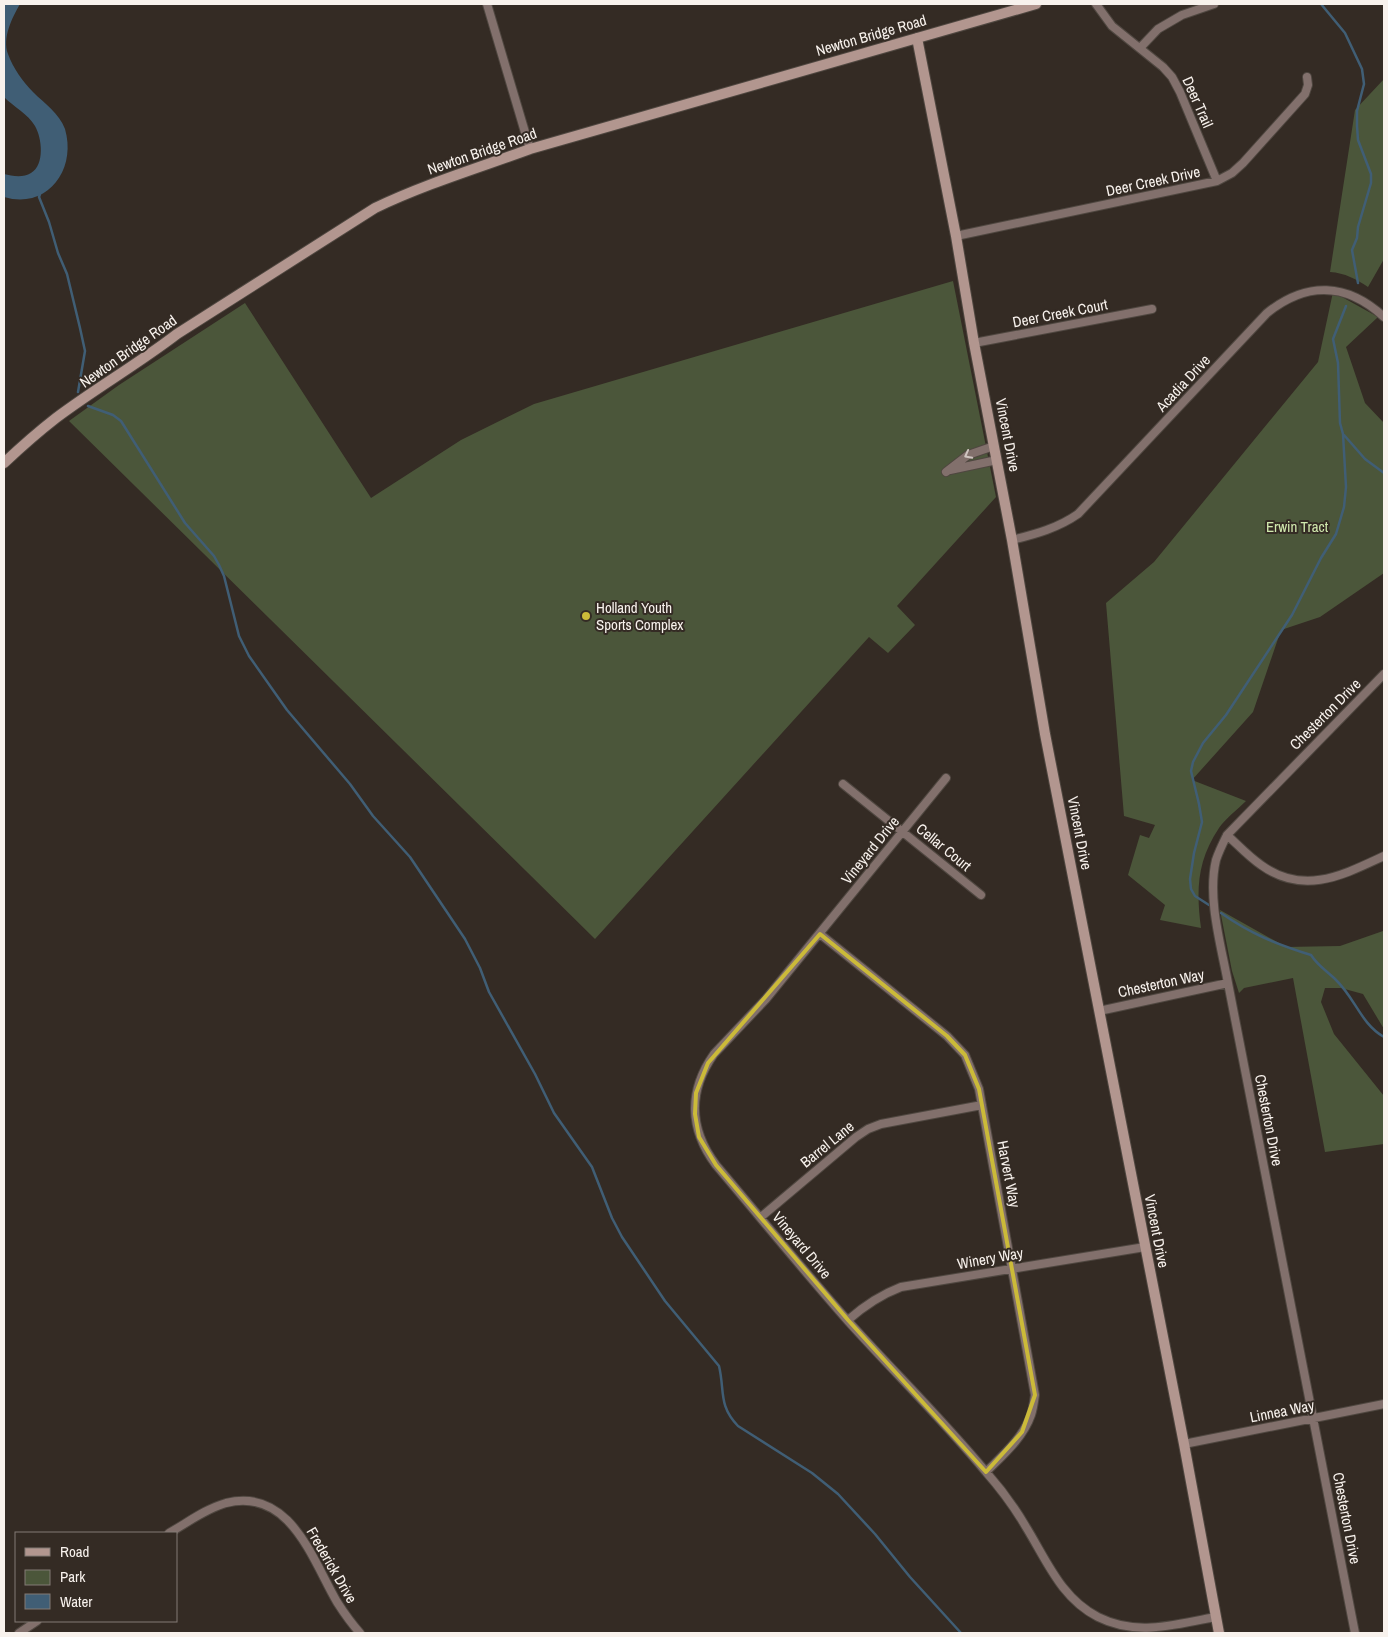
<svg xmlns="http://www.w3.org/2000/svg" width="1388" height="1637" font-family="'Archivo Narrow',sans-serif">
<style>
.green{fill:#4b563a}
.water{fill:#405e75}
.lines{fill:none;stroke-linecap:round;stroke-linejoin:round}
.stream{stroke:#405e75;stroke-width:2.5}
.street-casing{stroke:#4f4740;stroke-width:10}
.secondary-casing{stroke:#4f4740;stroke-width:12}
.street{stroke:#82706c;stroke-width:8}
.secondary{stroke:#b2968f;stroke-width:10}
.oneway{stroke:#cfc4c0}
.marked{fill:none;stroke:#cbba39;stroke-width:4;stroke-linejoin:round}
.poi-dot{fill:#cbba39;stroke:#342b24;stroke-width:2}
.labels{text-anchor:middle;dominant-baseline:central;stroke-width:4;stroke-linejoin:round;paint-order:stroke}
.street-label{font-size:15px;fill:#f8f2ed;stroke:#342b24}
.park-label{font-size:15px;fill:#d1e9ae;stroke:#342b24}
.poi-label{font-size:15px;fill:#f8f2ed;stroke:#342b24;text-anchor:start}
</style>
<rect width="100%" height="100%" fill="#342b24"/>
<path class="green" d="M1384,79V259L1368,287C1356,279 1345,273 1330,272L1355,110Z
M953,281L996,497L897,606L915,625L888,653L869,637L595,939L69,421L119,385L245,303L371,498L461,440L534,404Z
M1333,292L1378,317L1346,347L1365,403L1384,423V573L1320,617L1281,630L1253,712L1192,780L1246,801C1238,809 1226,818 1219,828C1197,861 1196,890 1201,928L1160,920L1165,905L1128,875L1140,835L1149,838L1155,825L1124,816L1106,603L1154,562L1318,362Z
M1220,910L1286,947L1340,946L1383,931L1384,1029L1363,994L1341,988H1325L1321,1002L1334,1034L1384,1096V1144L1325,1152L1293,978L1244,988L1239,993L1232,971Z"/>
<path class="water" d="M4,4H20C12,18 2,38 8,54C13,68 23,82 33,92C45,104 59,113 65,129C77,170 47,210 4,197V174C12,176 23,178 31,173C45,165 42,138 35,126C28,114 14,107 4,97Z"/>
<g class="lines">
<path class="stream" d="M1321,4L1345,33L1362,69L1364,84L1357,111V126L1358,140L1371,174V183L1358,227L1357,238L1352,250L1358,283
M40,194L39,197L49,222L58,253L67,274L80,328L85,351L78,392
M88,406L113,415L121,421L185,523L214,556L219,565L224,576L239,636L249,656L287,710L350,784L373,816L410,857L465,939L480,968L489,992L535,1074L554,1113L592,1167L612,1218L622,1237L665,1301L719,1366C725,1391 718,1405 738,1426L812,1473L838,1494L875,1534L910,1577L961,1633
M1344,435L1365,459L1384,473
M1209,905L1195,896L1191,889L1190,879L1194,853L1202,822L1199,804L1191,771L1193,762L1203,743L1226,715L1292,615L1321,558L1336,534L1344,507L1346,487L1343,434L1340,423L1338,363L1333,339L1346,306
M1221,913C1251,934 1276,944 1311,955C1318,966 1327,971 1336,980C1355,998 1361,1024 1384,1037"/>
<g class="street-casing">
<path id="street" d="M487,4L530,149
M1096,4L1112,26L1163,67L1172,77L1180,92L1217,181
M1140,48L1158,29L1182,15L1214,4
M956,236L1217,181L1232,173L1243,163L1305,94L1308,85L1307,77
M974,343L1152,309
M950,470L997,460
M946,472L968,455L994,446
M1012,540C1036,534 1058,528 1078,514L1267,313C1307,281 1347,283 1384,317
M946,778L766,999L714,1054C688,1091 689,1129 716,1165C760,1217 803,1270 848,1321C894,1372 943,1420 986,1472C1001,1489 1015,1508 1026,1527C1047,1561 1061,1598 1098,1617C1138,1637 1175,1624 1216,1617
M843,784L981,895
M1227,835C1238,845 1249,857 1261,865C1304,896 1343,875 1384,856
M820,934L947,1036L965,1055L979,1089L1035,1395C1034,1402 1033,1409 1031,1415C1023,1438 1003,1455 986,1472
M1099,1011L1228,983
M761,1217L856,1137L868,1129L881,1124L982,1105
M848,1320C864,1306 880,1295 901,1287L1145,1247
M1184,1444L1384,1404
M169,1533C187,1523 205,1509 226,1503C290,1487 312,1559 337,1602C344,1613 351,1623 360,1633
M19,1633L37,1621
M1355,1633L1228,983C1221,945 1207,898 1216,860C1219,851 1223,843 1227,835L1384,674"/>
</g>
<g class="secondary-casing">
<path id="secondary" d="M917,38L956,236L974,343L1012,540L1045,734L1184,1444L1219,1633
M4,463C21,447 38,432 56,418C96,388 138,364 177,334L375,208C425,184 478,168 530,149L1036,4"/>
</g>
<use href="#street" class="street"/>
<use href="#secondary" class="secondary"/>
</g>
<defs><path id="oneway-chevron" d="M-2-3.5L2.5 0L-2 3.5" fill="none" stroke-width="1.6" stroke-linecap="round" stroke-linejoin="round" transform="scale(1.25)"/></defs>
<use class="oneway" href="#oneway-chevron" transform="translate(968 455) rotate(152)"/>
<path class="marked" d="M820,934L947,1036L965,1055L979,1089L1035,1395L1022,1432L986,1472L848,1320L716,1165L699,1137L695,1114L696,1093L708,1063Z"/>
<circle class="poi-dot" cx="586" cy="616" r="5"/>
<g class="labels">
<g class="street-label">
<text transform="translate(871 35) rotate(-16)">Newton Bridge Road</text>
<text transform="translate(1198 102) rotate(66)">Deer Trail</text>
<text transform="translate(482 151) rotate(-19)">Newton Bridge Road</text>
<text transform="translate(1153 181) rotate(-12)">Deer Creek Drive</text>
<text transform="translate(1060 313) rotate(-11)">Deer Creek Court</text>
<text transform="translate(128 351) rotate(-35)">Newton Bridge Road</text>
<text transform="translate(1183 383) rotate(-47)">Acadia Drive</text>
<text transform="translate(1008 435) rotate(79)">Vincent Drive</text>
<text transform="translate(1325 714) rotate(-45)">Chesterton Drive</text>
<text transform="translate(1080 833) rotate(79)">Vincent Drive</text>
<text transform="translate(944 847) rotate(39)">Cellar Court</text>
<text transform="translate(870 850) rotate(-51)">Vineyard Drive</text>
<text transform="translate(1161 983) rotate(-12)">Chesterton Way</text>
<text transform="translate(1269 1120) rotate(79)">Chesterton Drive</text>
<text transform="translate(827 1144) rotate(-39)">Barrel Lane</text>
<text transform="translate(1009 1174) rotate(79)">Harvert Way</text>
<text transform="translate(1157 1231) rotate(79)">Vincent Drive</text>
<text transform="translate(802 1245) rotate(50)">Vineyard Drive</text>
<text transform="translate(990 1258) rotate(-10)">Winery Way</text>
<text transform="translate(1282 1411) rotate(-11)">Linnea Way</text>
<text transform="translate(1347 1518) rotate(79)">Chesterton Drive</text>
<text transform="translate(332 1565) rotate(60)">Frederick Drive</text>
</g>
<g class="park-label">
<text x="1297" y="526">Erwin Tract</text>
</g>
<g class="poi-label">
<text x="596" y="607">Holland Youth<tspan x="596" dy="17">Sports Complex</tspan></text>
</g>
</g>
<rect width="1388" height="1637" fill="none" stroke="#f8f2ed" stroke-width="10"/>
<rect x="15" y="1532" width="162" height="90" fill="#342b24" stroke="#827b74"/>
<rect x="25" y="1548" width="25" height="8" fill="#b2968f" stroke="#827b74"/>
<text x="60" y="1557" font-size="15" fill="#f8f2ed">Road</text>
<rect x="25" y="1570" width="25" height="15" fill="#4b563a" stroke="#827b74"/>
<text x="60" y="1582" font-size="15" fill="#f8f2ed">Park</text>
<rect x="25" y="1594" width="25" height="15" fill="#405e75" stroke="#827b74"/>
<text x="60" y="1607" font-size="15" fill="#f8f2ed">Water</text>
</svg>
